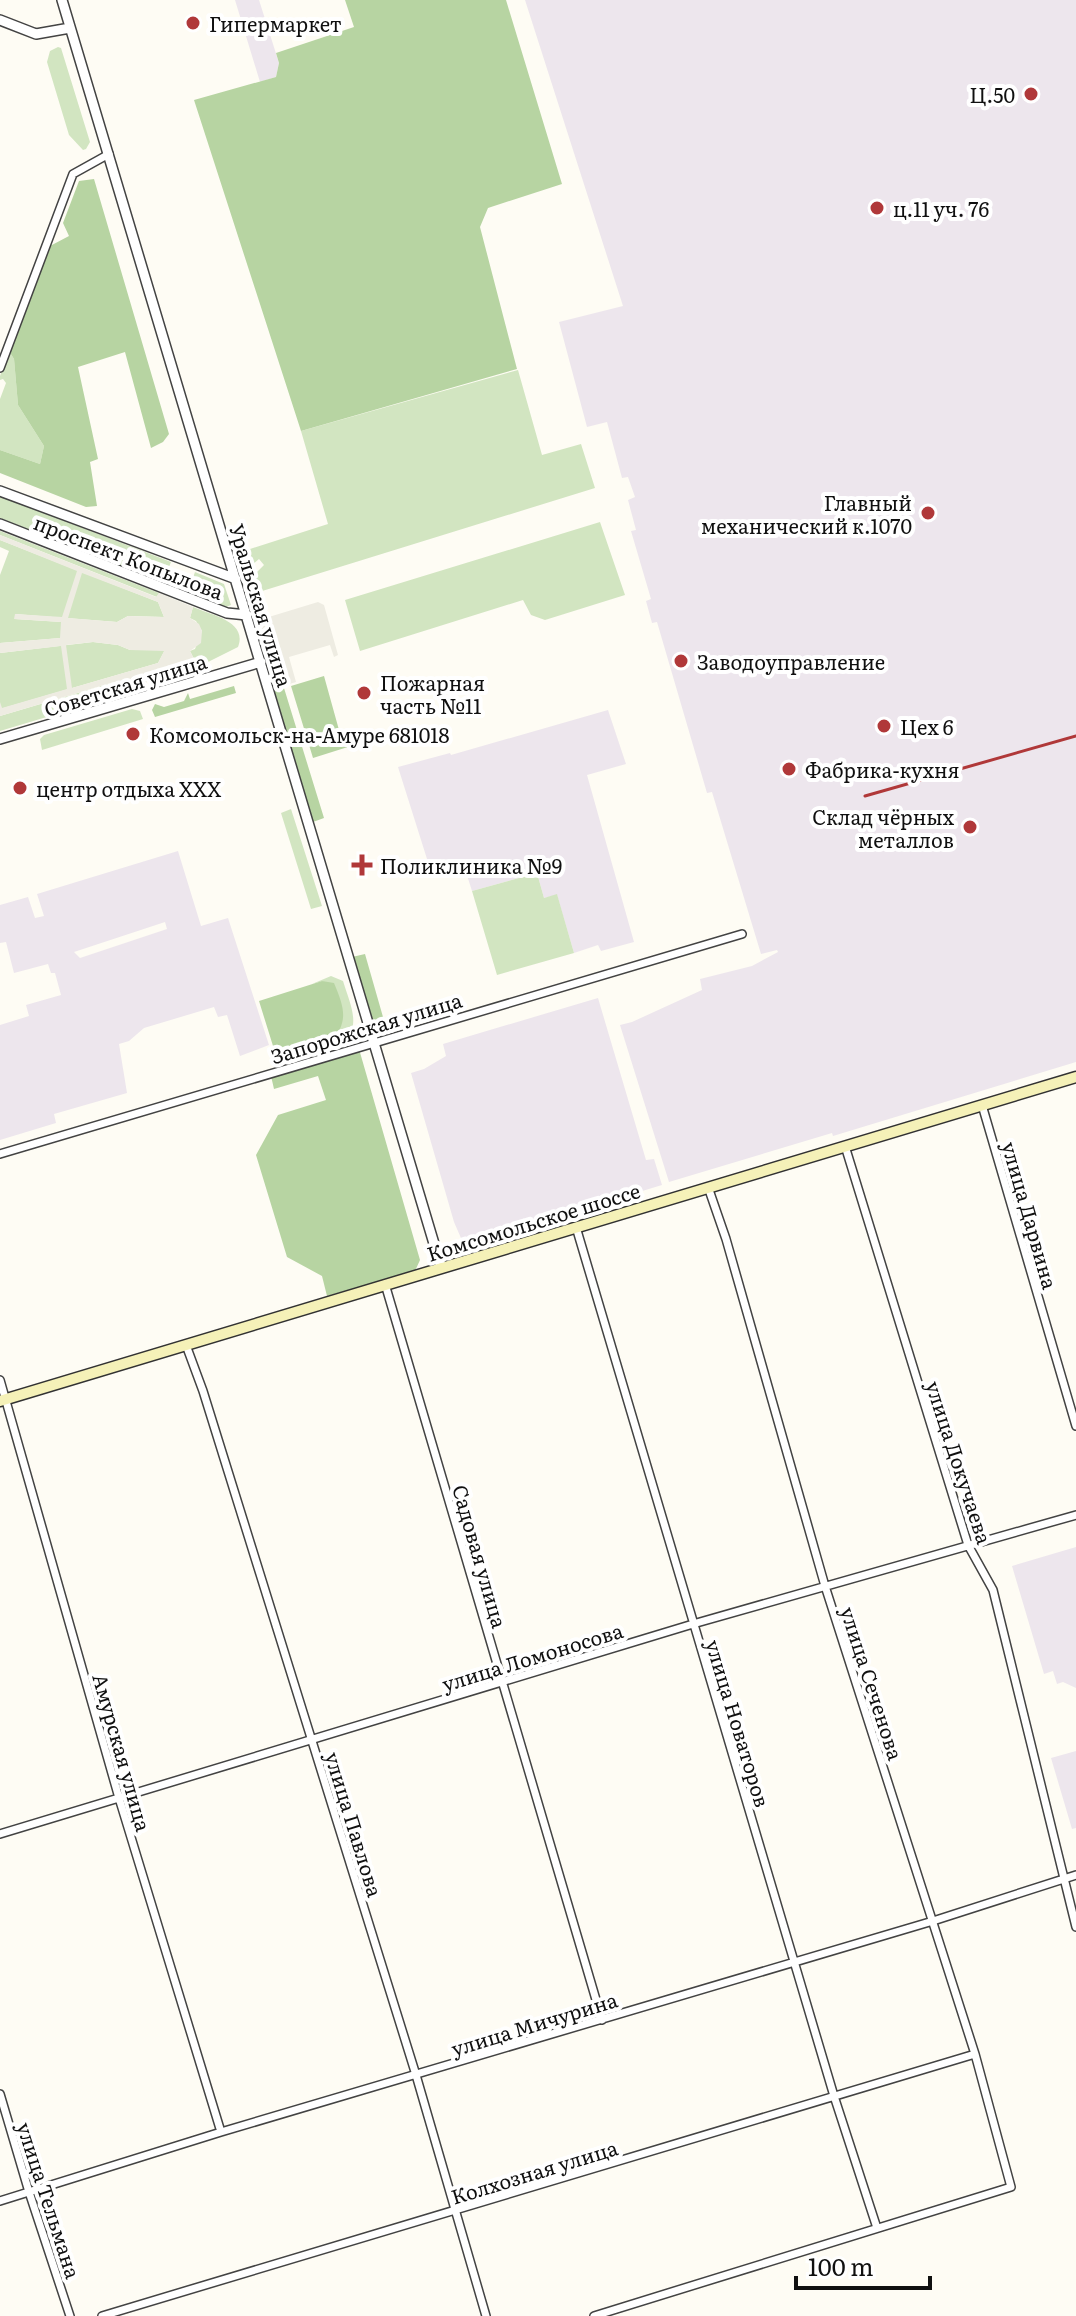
<svg xmlns="http://www.w3.org/2000/svg" width="1076" height="2316" font-family="Literata,serif">
<style>
.industrial{fill:#ede6ed;fill-rule:evenodd}
.green{fill:#d2e5c1}
.forest{fill:#b7d4a2}
.plaza{fill:#eeece2;fill-rule:evenodd}
.lines{fill:none;stroke-linecap:round;stroke-linejoin:round}
.minor-casing{stroke:#434343;stroke-width:10}
.tertiary-casing{stroke:#434343;stroke-width:12}
.secondary-casing{stroke:#323232;stroke-width:13}
.minor{stroke:#fff;stroke-width:7}
.tertiary{stroke:#fff;stroke-width:9}
.secondary{stroke:#f5f1b8;stroke-width:10}
.rail{stroke:#b03839;stroke-width:3}
.poi-dot{fill:#b03839;stroke:#fff;stroke-width:3}
.labels{text-anchor:middle;dominant-baseline:central;stroke-width:8;stroke-linejoin:round;paint-order:stroke}
.poi-label{font-size:20px;fill:#101010;stroke:#fff;text-anchor:start}
.street-label{font-size:20px;fill:#101010;stroke:#fff}
</style>
<rect width="100%" height="100%" fill="#fefcf4"/>
<path class="industrial" d="M235,0H259L279,63L276,77L260,82Z
M525,0H1076V1062L833,1136L832,1133L669,1182L620,1025L632,1022L702,990L700,979L752,966L778,952L777,950L761,954L712,792L707,793L657,622L652,623L646,601L651,599L631,531L636,530L628,500L635,497L628,477L622,478L607,422L587,427L559,322L623,306Z
M608,710L626,764L587,775L634,942L601,951L598,945L574,953L557,895L544,898L537,873L472,891L465,869L433,878L398,767L450,753L451,755Z
M178,851L201,926L228,918L269,1045L240,1056L227,1015L218,1017L214,1007L144,1028L129,1041L119,1044L127,1093L54,1114L56,1123L0,1140V1025L29,1016L26,1005L61,995L55,973H51L48,964L14,973L6,942L0,943V905L28,897L35,918L44,916L37,894ZM165,922L167,929L80,958L74,952Z
M598,998L646,1160L654,1159L662,1185L464,1245L454,1222L411,1073L424,1069L446,1056L443,1044Z
M1076,1547V1688L1063,1682L1057,1684L1053,1671L1044,1674L1012,1566Z
M1076,1751V1828L1072,1829L1051,1758Z"/>
<path class="green" d="M58,47L61,48L90,142L86,149L83,150L69,135L47,62L50,51Z
M9,351L14,359L18,405L44,446L40,464L0,450V399L6,383L3,379L0,380V376Z
M518,370L542,455L581,444L595,488L259,592L254,575L264,565L259,559L252,565L247,550L328,524L301,431Z
M0,496L171,562L163,582L0,518Z
M600,522L625,595L545,620L531,615L523,600L360,651L345,600Z
M0,531L159,593L157,597L0,535Z
M0,540L158,602L164,617L128,616L117,622L15,614V619L62,622L61,638L0,643V575L9,551L0,547Z
M195,572L224,584L231,605L226,607L188,591Z
M193,607C211,615 248,621 238,647L198,667L190,651L195,649L202,631L196,621L190,618Z
M93,642L118,645L130,650H165L158,663L0,709V653Z
M115,682L117,691L73,704L60,713L0,731V716Z
M132,709L140,711L143,719L42,750L40,739L44,735Z
M291,809L322,906L311,909L281,813Z
M537,873L544,898L557,894L574,953L497,975L472,891Z
M331,976L343,981C352,1010 366,1035 329,1047L336,1037L323,981L312,984Z"/>
<path class="forest" d="M345,0H506L562,184L488,208L480,227L517,369L301,431L194,100L276,77L279,63L276,53L354,27Z
M94,179L169,434L163,442L151,448L125,352L78,367L98,459L90,462L97,506L86,507L0,473V450L40,464L44,446L18,405L14,359L9,351L50,246L69,236L63,223L79,181Z
M324,676L339,730L346,733L351,746L313,758L291,686Z
M234,686L236,693L155,717L152,710L155,704L164,707L184,701L188,693L190,699Z
M284,688L324,818L313,822L273,692Z
M365,954L387,1031L371,1023L352,957Z
M322,981L334,983C346,1012 348,1021 329,1047L278,1062L259,1001Z
M359,1049L420,1260L415,1271L327,1296L322,1276L287,1257L256,1155L278,1115L326,1100L318,1076L274,1089L271,1076Z"/>
<path class="plaza" d="M0,535L156,597L159,593L193,607L190,618L199,624L202,631L201,643L190,651L198,667L117,691L114,682L0,716V702L2,708L67,689L61,646L0,653V643L60,638L61,622L14,619L15,614L62,617L77,571L0,540ZM82,573L158,602L164,617L128,616L117,622L68,618ZM93,642L118,645L130,650L164,651L158,663L72,688L66,645Z
M318,602L324,605L338,655L334,657L330,645L289,657L296,682L276,688L257,625L259,620Z"/>
<g class="lines">
<g class="minor-casing">
<path id="minor" d="M0,368L73,174L109,154
M982,1105L1076,1426
M845,1146L968,1545L993,1590L1076,1927
M0,1154L742,934
M576,1227L834,2096L877,2228
M385,1284L602,2020
M186,1345L203,1391L416,2075L486,2316
M0,1380L119,1798L221,2132
M0,1834L693,1624L1076,1515
M0,2094L29,2192L70,2316
M0,2201L221,2132L933,1921L1076,1875
M102,2316L975,2054
M594,2316L1011,2187L975,2054L825,1586L726,1239L708,1187"/>
</g>
<g class="tertiary-casing">
<path id="tertiary" d="M62,0L441,1267
M0,20L36,34L70,28
M0,491L236,579
M0,524L227,613L247,615
M0,739L261,662"/>
</g>
<g class="secondary-casing">
<path id="secondary" d="M0,1401L1076,1077"/>
</g>
<use href="#minor" class="minor"/>
<use href="#tertiary" class="tertiary"/>
<use href="#secondary" class="secondary"/>
<path class="rail" d="M865,796L1076,736"/>
</g>
<g class="poi-dot">
<circle cx="193" cy="23" r="8"/>
<circle cx="1031" cy="94" r="8"/>
<circle cx="877" cy="208" r="8"/>
<circle cx="928" cy="513" r="8"/>
<circle cx="681" cy="661" r="8"/>
<circle cx="364" cy="693" r="8"/>
<circle cx="884" cy="726" r="8"/>
<circle cx="133" cy="734" r="8"/>
<circle cx="789" cy="769" r="8"/>
<circle cx="20" cy="788" r="8"/>
<circle cx="970" cy="827" r="8"/>
<path d="M358 853h8v8h8v8h-8v8h-8v-8h-8v-8h8z"/>
</g>
<g class="labels">
<g class="poi-label">
<text x="209" y="23">Гипермаркет</text>
<text x="1015" y="94" text-anchor="end">Ц.50</text>
<text x="893" y="208">ц.11 уч. 76</text>
<text x="912" y="502" text-anchor="end">Главный<tspan x="912" dy="23">механический к.1070</tspan></text>
<text x="697" y="661">Заводоуправление</text>
<text x="380" y="682">Пожарная<tspan x="380" dy="23">часть №11</tspan></text>
<text x="900" y="726">Цех 6</text>
<text x="149" y="734">Комсомольск-на-Амуре 681018</text>
<text x="805" y="769">Фабрика-кухня</text>
<text x="36" y="788">центр отдыха ХХХ</text>
<text x="954" y="816" text-anchor="end">Склад чёрных<tspan x="954" dy="23">металлов</tspan></text>
<text x="380" y="865">Поликлиника №9</text>
</g>
<g class="street-label">
<text transform="translate(129 556) rotate(21)">проспект Копылова</text>
<text transform="translate(262 605) rotate(73)">Уральская улица</text>
<text transform="translate(125 684) rotate(-17)">Советская улица</text>
<text transform="translate(366 1027) rotate(-17)">Запорожская улица</text>
<text transform="translate(1031 1215) rotate(74)">улица Дарвина</text>
<text transform="translate(533 1221) rotate(-17)">Комсомольское шоссе</text>
<text transform="translate(960 1462) rotate(72)">улица Докучаева</text>
<text transform="translate(481 1556) rotate(74)">Садовая улица</text>
<text transform="translate(532 1656) rotate(-17)">улица Ломоносова</text>
<text transform="translate(873 1683) rotate(72)">улица Сеченова</text>
<text transform="translate(739 1723) rotate(73)">улица Новаторов</text>
<text transform="translate(123 1752) rotate(74)">Амурская улица</text>
<text transform="translate(355 1824) rotate(73)">улица Павлова</text>
<text transform="translate(534 2023) rotate(-17)">улица Мичурина</text>
<text transform="translate(534 2171) rotate(-17)">Колхозная улица</text>
<text transform="translate(50 2200) rotate(72)">улица Тельмана</text>
</g>
</g>
<path d="M796 2276v12h134v-12" fill="none" stroke="#101010" stroke-width="4"/>
<text x="808" y="2276" font-size="24" fill="#101010" stroke="#ffffff" stroke-width="6" paint-order="stroke">100 m</text>
</svg>
